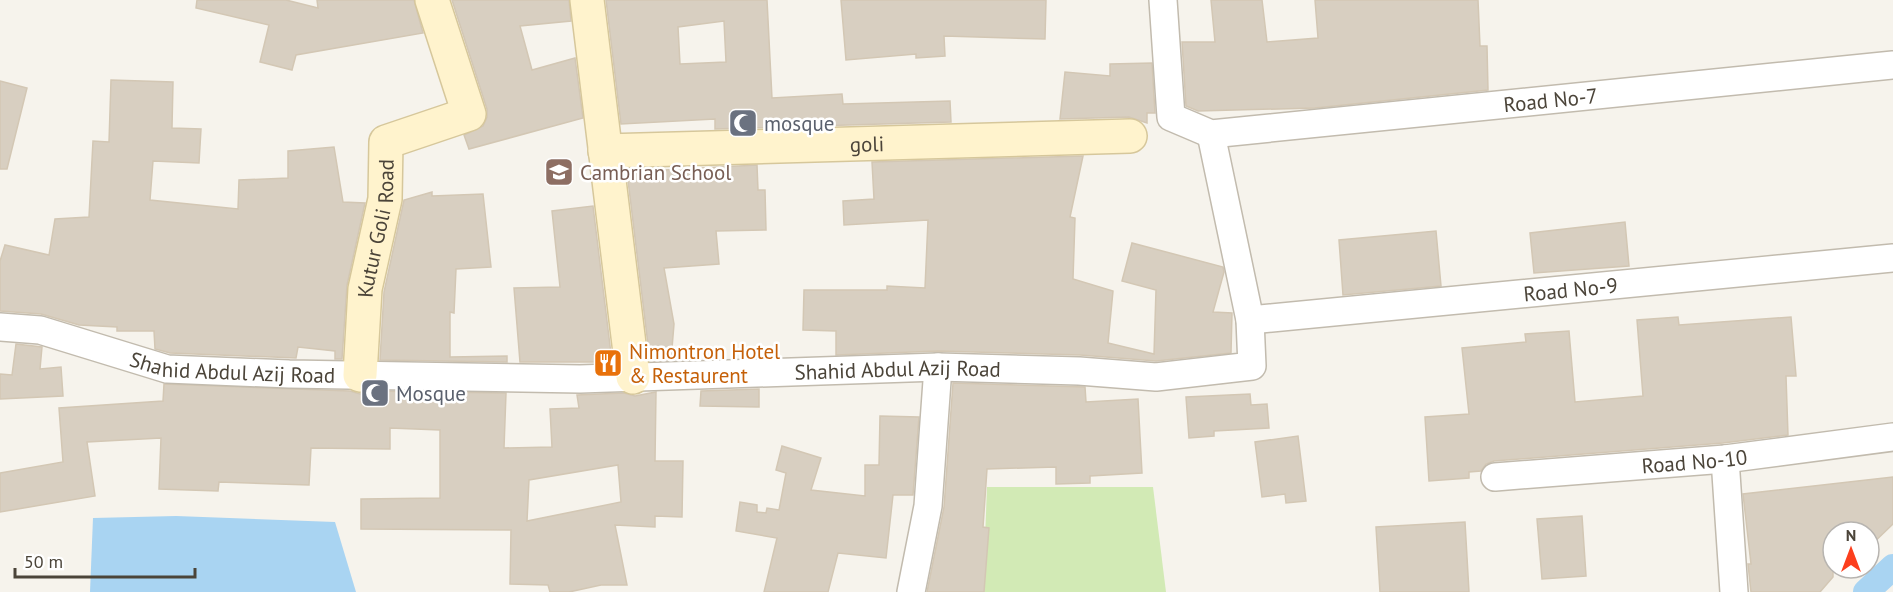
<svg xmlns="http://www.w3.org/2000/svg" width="1893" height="592" font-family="'PT Sans',sans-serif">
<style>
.green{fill:#d2eab5}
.water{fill:#a9d4f2}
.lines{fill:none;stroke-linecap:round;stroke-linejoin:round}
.canal{stroke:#a9d4f2;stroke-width:26}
.building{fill:#d8cfc1;stroke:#d3c7b4;stroke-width:1.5;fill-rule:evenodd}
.street-casing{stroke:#c2bbae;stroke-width:30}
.secondary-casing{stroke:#d6c79b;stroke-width:36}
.street{stroke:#fff;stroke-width:27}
.secondary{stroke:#fff3cd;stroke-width:33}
.labels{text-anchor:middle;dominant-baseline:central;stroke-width:5;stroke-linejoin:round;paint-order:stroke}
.street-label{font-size:21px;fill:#4b4439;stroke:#fff}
.worship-label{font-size:21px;fill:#5b616d;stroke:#fff;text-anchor:start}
.education-label{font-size:21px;fill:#785e54;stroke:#fff;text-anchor:start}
.food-label{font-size:21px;fill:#c56008;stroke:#fff;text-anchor:start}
</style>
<rect width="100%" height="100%" fill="#f6f3ec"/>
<path class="green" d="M987,487H1153L1166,592H983Z"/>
<path class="water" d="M176,516L335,522L356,592H90L93,518Z"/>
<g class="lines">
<path class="canal" d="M1866,592L1893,567"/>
</g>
<path class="building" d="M197,0H286L318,8L317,0H414L423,33L296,55L292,70L260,62L269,25L196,8Z
M452,0H569L571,21L520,26L532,70L575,58L583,118L469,149L464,135L483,126L487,117V109Z
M606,0H767L772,98L842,94L843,104L950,101L951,122L715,129V119L621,124ZM724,21L726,62L680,64L678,27Z
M841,0H1046L1045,39L944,36L945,56L916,58V54L846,60Z
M1211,0H1262L1267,42L1318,38L1315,0H1478L1480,46H1487L1488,90L1315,108L1198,111L1186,106L1182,42H1215Z
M1152,63L1155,113H1147V123L1129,117L1060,119L1065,72L1110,76V64Z
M111,80L173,82L172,128L201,129L199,163L153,161L150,200L238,209L239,180L288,178V151L334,147L343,202L365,203L347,285L342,359H335V351L298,347L296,358L170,353L155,349L154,331H117V327L79,325L41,314L0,311V261L5,245L49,255L55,219L89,217L93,141L109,142Z
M0,81L27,88L7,169H0Z
M1083,156L1070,217L1075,218L1073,279L1113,291L1108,343L1154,354L1156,290L1122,281L1132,243L1223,267L1224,272L1213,312L1232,313L1231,353L1156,361L1080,355L938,351L836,355V331L803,330L804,290H887V286L925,288L928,220L844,225L843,201L874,199L872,162Z
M757,165L758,190H765L766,230L716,231L719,264L664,268L674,324L671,360L650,361L627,172Z
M432,192V196L483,194L491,267L456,269L454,313L450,312V357L507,356V362L380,360L384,292L404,200Z
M593,206L612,362H520L514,288L560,287L552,211Z
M1625,222L1629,266L1534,273L1530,233Z
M1436,231L1441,286L1343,295L1339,240Z
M1678,317L1679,325L1791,317L1796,376H1786L1788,435L1723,443L1494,461L1486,464L1481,471L1469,472V478L1429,481L1425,417L1469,414L1462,348L1526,342L1525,334L1569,331L1575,402L1643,396L1637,320Z
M16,344L42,347L40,369L61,367L63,396L0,399V374L12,375Z
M953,383L1085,387L1086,402L1138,399L1142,473L1090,476V483L1056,484V467L987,469L983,527L989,528L984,592H927L944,507Z
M164,384L350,391L360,394L369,391L506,393L504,448L552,447L550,409L579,408L577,395L624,393L635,396L656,392L655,461H683L682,517L655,516V527L615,525L627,585H601L569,592H550L548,585L510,584L511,530L361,529V499L440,498V430L390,428V449L311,448L309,485L219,482L218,491L159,489L161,438L87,442L95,496L0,512V473L63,462L59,408L163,401ZM618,465L621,502L527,521L529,480Z
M759,389V407L700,406L701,391Z
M1250,394L1251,405L1267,404L1269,428L1214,431V436L1189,438L1186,397Z
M880,416L919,417L913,495H893L886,558L838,553L828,592H764L777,538L736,531L740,502L757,505V512L766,513L767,508L779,510L786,473L776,470L782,446L821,458L811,490L865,496V465H879Z
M1298,436L1306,501L1286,503L1285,494L1262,497L1255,442Z
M1893,477V524L1869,547V532H1833V577L1820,592H1751L1748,564H1751L1743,494Z
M1582,516L1586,576L1542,579L1537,519Z
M1465,522L1469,592H1380L1376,527Z"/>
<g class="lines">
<g class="street-casing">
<g id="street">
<path id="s1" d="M1163,0L1171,117L1211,134L1893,65"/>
<path id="s2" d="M1250,320L1893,258"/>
<path id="s3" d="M0,327L40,330L167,369L289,374L580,379L938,367L1079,371L1156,377L1252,366L1250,320L1211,134"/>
<path d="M1725,459L1734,592"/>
<path id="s4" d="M1495,477L1725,459L1893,437"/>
<path d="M911,592L928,506L938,367"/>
</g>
</g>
<g class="secondary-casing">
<g id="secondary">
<path d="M587,0L633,377"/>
<path id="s5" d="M605,151L1130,136"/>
<path id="s6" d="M360,375L365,289L385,199L386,142L469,114L432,0"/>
</g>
</g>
<use href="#street" class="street"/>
<use href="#secondary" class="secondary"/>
</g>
<defs>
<g id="mosque-square" transform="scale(1.5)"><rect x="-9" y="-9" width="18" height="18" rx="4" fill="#6b7280" stroke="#fff"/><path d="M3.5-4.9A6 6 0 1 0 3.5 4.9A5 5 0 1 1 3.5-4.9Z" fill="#fff"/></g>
<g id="school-square" transform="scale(1.5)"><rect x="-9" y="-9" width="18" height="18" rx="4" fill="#8d6e63" stroke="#fff"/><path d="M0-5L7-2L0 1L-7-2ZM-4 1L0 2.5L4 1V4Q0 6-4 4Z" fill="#fff"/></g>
<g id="restaurant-square" transform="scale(1.5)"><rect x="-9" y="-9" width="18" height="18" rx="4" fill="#e8710a" stroke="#fff"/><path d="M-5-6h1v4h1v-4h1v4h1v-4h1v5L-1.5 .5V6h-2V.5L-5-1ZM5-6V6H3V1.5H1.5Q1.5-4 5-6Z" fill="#fff"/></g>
</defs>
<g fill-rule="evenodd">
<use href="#mosque-square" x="743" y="123"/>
<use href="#school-square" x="559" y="172"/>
<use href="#restaurant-square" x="608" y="363"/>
<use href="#mosque-square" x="375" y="393"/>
</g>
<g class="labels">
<g class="street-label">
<text stroke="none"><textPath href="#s1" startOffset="502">Road No-7</textPath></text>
<text stroke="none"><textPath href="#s5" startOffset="262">goli</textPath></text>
<text stroke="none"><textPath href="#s6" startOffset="148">Kutur Goli Road</textPath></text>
<text stroke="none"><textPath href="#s2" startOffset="322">Road No-9</textPath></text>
<text stroke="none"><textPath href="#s3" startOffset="238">Shahid Abdul Azij Road</textPath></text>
<text stroke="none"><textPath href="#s3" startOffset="904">Shahid Abdul Azij Road</textPath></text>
<text stroke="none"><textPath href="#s4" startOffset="200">Road No-10</textPath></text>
</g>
<g class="worship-label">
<text x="764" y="123">mosque</text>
<text x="396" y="393">Mosque</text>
</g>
<g class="education-label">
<text x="580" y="172">Cambrian School</text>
</g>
<g class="food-label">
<text x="629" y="351">Nimontron Hotel<tspan x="629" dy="24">&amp; Restaurent</tspan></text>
</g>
</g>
<g transform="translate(1851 550)"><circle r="28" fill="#ffffff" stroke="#b7b4b0" stroke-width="1.5"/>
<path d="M0-4.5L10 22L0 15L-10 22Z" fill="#fc3f1d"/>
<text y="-9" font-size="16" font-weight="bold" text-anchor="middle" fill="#4b4439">N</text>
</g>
<path d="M15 568v9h180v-9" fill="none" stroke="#4b4439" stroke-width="3"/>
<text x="24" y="568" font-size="18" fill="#4b4439" stroke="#ffffff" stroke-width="4.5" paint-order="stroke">50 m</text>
</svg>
